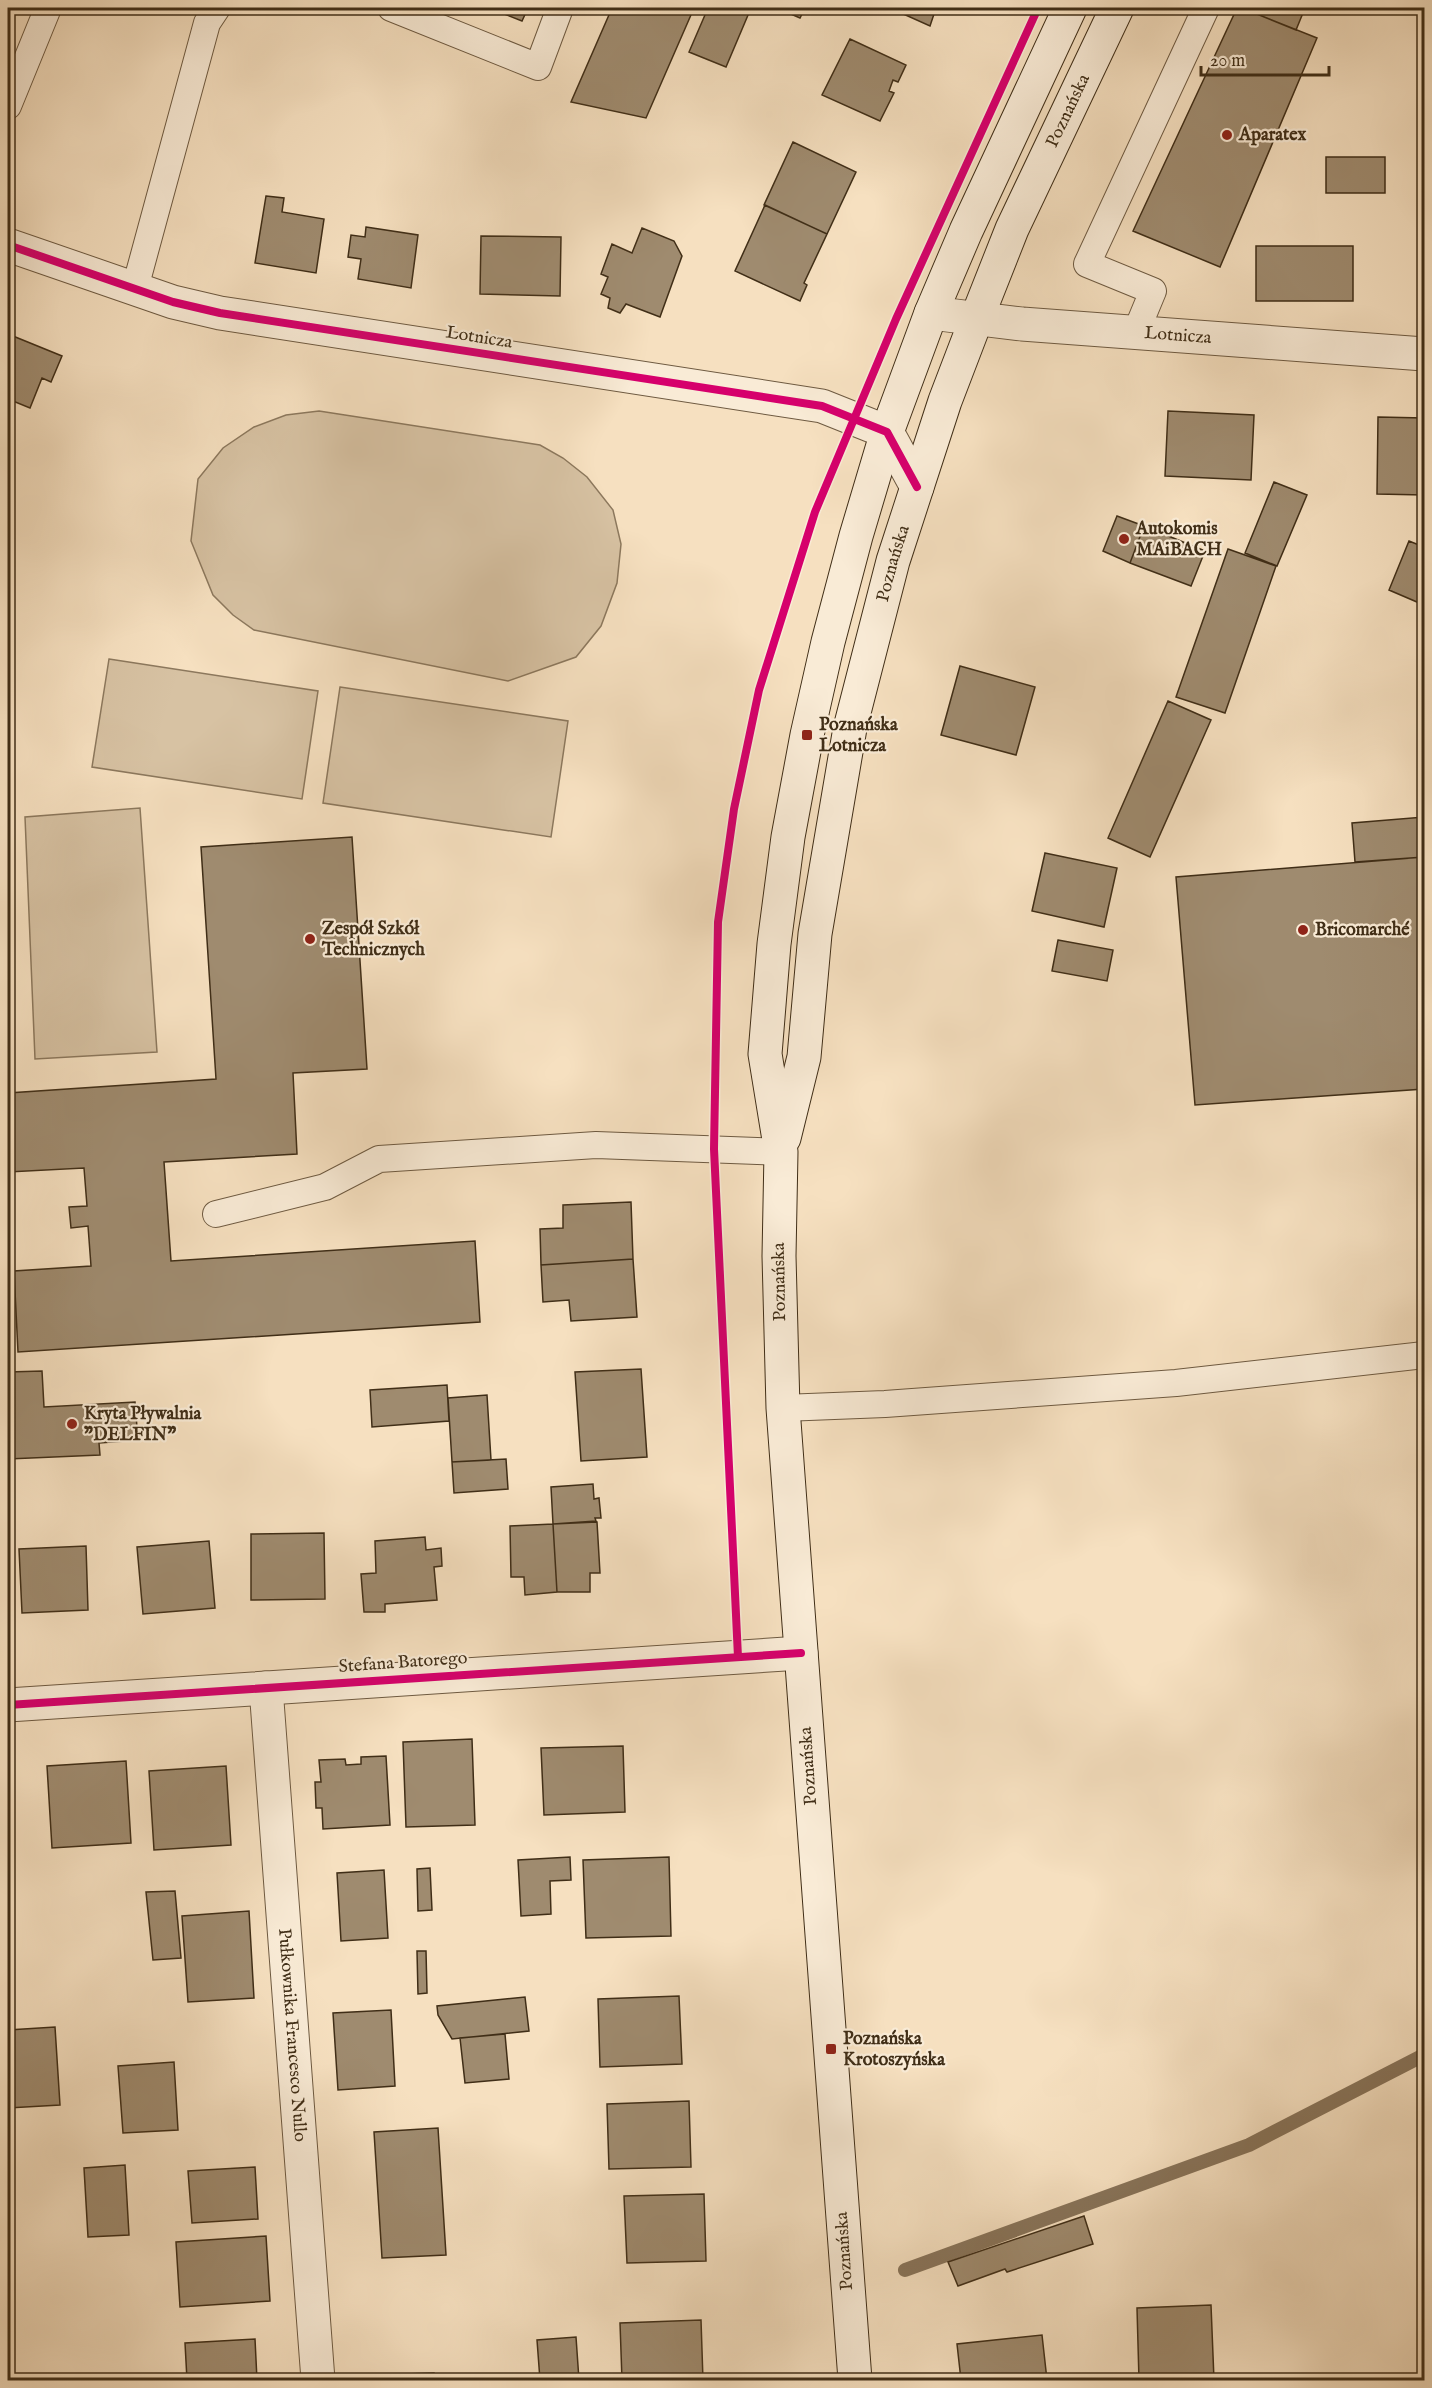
<svg xmlns="http://www.w3.org/2000/svg" width="1432" height="2388" font-family="'IM FELL English',serif">
<style>
.green{fill:#d7c2a3;stroke:#8c785d;stroke-width:1.5}
.lines{fill:none;stroke-linecap:round;stroke-linejoin:round}
.stream{stroke:#88745a;stroke-width:14}
.building{fill:#9f8b6f;stroke:#402e17;stroke-width:1.5}
.service-casing{stroke:#6e5a41;stroke-width:28}
.minor-casing{stroke:#6e5a41;stroke-width:35}
.secondary-casing{stroke:#402e17;stroke-width:35}
.service{stroke:#f9ebd6;stroke-width:26}
.minor{stroke:#f9ebd6;stroke-width:33}
.secondary{stroke:#f9ebd6;stroke-width:33}
.cycleway-casing{stroke:#f9ebd6;stroke-width:11}
.cycleway{stroke:#d6006c;stroke-width:8}
.poi-dot{fill:#8f2418;stroke:#f9ebd6;stroke-width:2}
.labels{text-anchor:middle;dominant-baseline:central;stroke-width:4.5;stroke-linejoin:round;paint-order:stroke}
.street-label{font-size:18px;fill:#402e17;stroke:#f9ebd6}
.poi-label{font-size:18px;font-weight:bold;fill:#402e17;stroke:#f9ebd6;text-anchor:start}
</style>
<rect width="100%" height="100%" fill="#f6e0c0"/>
<filter id="stains"><feTurbulence type="fractalNoise" baseFrequency=".00333" numOctaves="4"/><feColorMatrix values="0 0 0 0 .2 0 0 0 0 .09 0 0 0 0 .02 0 0 0 .5 -.17"/></filter>
<radialGradient id="worn" r=".72"><stop offset=".6" stop-color="#630" stop-opacity="0"/><stop offset="1" stop-color="#630" stop-opacity=".3"/></radialGradient>
<path class="green" d="M319,411L540,445L563,458L587,477L613,510L621,544L617,583L601,626L576,657L508,681L254,630L233,615L213,595L191,541L198,479L223,448L254,427L286,415Z
M109,659L318,691L302,799L92,767Z
M340,687L568,721L551,837L323,803Z
M140,808L157,1052L35,1059L25,817Z"/>
<g class="lines">
<path class="stream" d="M905,2270L1249,2145L1424,2055"/>
</g>
<path class="building" d="M489,8H528L522,21Z
M612,8H694L646,118L571,102Z
M708,8H751L726,67L689,52Z
M777,8H805L800,18Z
M890,8H936L930,26Z
M1237,8H1242L1317,38L1220,267L1133,231Z
M1242,8H1305L1296,30Z
M850,39L906,65L898,82L893,80L889,91L894,93L880,121L822,95Z
M793,142L856,172L827,234L764,205Z
M1326,157H1385V193H1326Z
M266,196L284,198L282,212L324,219L316,273L255,263Z
M765,205L827,234L804,283L807,285L800,301L735,271Z
M366,227L418,235L411,288L358,279L361,259L348,257L351,235L365,237Z
M642,228L674,241L682,256L660,317L626,304L620,313L608,308L610,298L601,294L608,277L601,274L612,244L632,253Z
M481,236L561,237L560,296L480,294Z
M1256,246H1353V301H1256Z
M8,334L62,356L51,382L42,378L30,408L8,399Z
M1168,411L1254,415L1251,480L1165,476Z
M1378,417L1424,418V495L1377,494Z
M1274,482L1307,495L1277,566L1245,553Z
M1117,516L1144,526L1130,563L1103,551Z
M1144,526L1205,551L1191,586L1130,563Z
M1409,541L1424,547V605L1389,590Z
M1228,549L1276,566L1225,713L1176,697Z
M960,666L1035,687L1016,755L941,735Z
M1168,701L1211,720L1150,857L1108,838Z
M1424,817V857L1355,862L1352,823Z
M352,837L367,1069L293,1073L297,1154L164,1162L171,1261L475,1241L480,1322L18,1352L14,1271L91,1266L88,1226L71,1228L69,1207L87,1206L84,1168L8,1172V1093L216,1079L201,847Z
M1045,853L1117,868L1104,927L1032,911Z
M1424,857V1089L1195,1105L1176,877Z
M1058,940L1113,950L1107,981L1052,971Z
M631,1202L633,1259L541,1265L540,1229L563,1228V1205Z
M633,1259L637,1317L571,1321L569,1300L543,1302L541,1265Z
M641,1369L647,1457L581,1461L575,1372Z
M42,1371L44,1407L135,1402L138,1440L99,1443L100,1455L8,1459V1372Z
M447,1385L449,1421L372,1427L370,1390Z
M487,1395L491,1460L452,1462L448,1398Z
M506,1459L508,1489L454,1493L452,1462Z
M593,1484L594,1499L599,1498L601,1518H595L596,1521L553,1524L551,1487Z
M597,1522L600,1573H590V1592H557L553,1524Z
M553,1524L557,1592L525,1595L524,1577H511L510,1526Z
M324,1533L325,1599L251,1600V1534Z
M425,1537L426,1550L441,1548L442,1566L434,1567L437,1600L385,1604V1612H364L361,1574L376,1573L375,1541Z
M209,1541L215,1608L143,1614L137,1547Z
M86,1546L88,1610L22,1613L19,1549Z
M472,1739L475,1825L406,1827L403,1742Z
M623,1746L625,1812L544,1815L541,1748Z
M386,1756L390,1825L323,1829L322,1808H316L315,1782H321L319,1760L345,1759L346,1765L361,1764V1757Z
M126,1761L131,1843L52,1848L47,1766Z
M226,1766L231,1845L154,1850L149,1771Z
M570,1857L571,1880L550,1881L551,1914L521,1916L518,1860Z
M669,1857L671,1936L586,1938L583,1860Z
M430,1868L432,1910L418,1911L417,1869Z
M384,1870L388,1938L341,1941L337,1873Z
M175,1891L181,1958L153,1960L146,1892Z
M249,1911L254,1998L188,2002L182,1916Z
M417,1951H426L427,1993L418,1994Z
M679,1996L682,2064L600,2067L598,1999Z
M525,1997L529,2031L452,2039L438,2015L437,2006Z
M391,2010L395,2086L338,2090L333,2013Z
M55,2027L60,2105L8,2108V2030Z
M505,2034L509,2079L465,2083L460,2038Z
M174,2062L178,2130L123,2133L118,2066Z
M689,2101L691,2167L609,2169L607,2104Z
M438,2128L446,2255L382,2258L374,2132Z
M125,2165L129,2235L88,2237L84,2168Z
M255,2167L258,2219L192,2223L188,2171Z
M704,2194L706,2261L627,2263L624,2196Z
M1084,2216L1093,2244L1007,2272L1005,2269L958,2286L948,2262Z
M266,2236L270,2301L180,2307L176,2242Z
M1211,2305L1214,2380H1139L1137,2308Z
M701,2320L703,2380H622L620,2323Z
M1042,2335L1047,2380H961L957,2344Z
M576,2337L579,2380H540L537,2340Z
M255,2339L257,2380H187L185,2343Z
M434,2373L435,2380H374V2375Z"/>
<g class="lines">
<g class="service-casing">
<path id="service" d="M391,8L538,67L560,8
M8,106L48,8
M135,288L207,23L217,8
M1136,332L1153,291L1087,264L1206,8
M216,1214L325,1187L379,1159L596,1145L781,1152
M783,1408L885,1404L1176,1383L1424,1355"/>
</g>
<g class="minor-casing">
<g id="minor">
<path d="M8,245L173,302L220,313L822,406L887,432L917,487"/>
<path id="s1" d="M931,313L1022,324L1424,354"/>
<path id="s2" d="M266,1688L318,2380"/>
<path d="M8,1705L801,1653"/>
</g>
</g>
<g class="secondary-casing">
<g id="secondary">
<path id="s3" d="M784,1138L804,1057L815,934L850,728L893,561L945,401L976,320L1012,229L1117,8"/>
<path d="M855,2380L783,1408L779,1256L781,1152L765,1054L774,944L788,837L807,735L828,642L856,536L887,432L931,313L966,231L1070,8"/>
</g>
</g>
<use href="#service" class="service"/>
<use href="#minor" class="minor"/>
<use href="#secondary" class="secondary"/>
<g class="cycleway-casing">
<path id="cycleway" d="M8,245L173,302L220,313L822,406L887,432L917,487
M738,1657L714,1149L718,922L734,809L759,690L815,512L896,319L1038,8
M8,1705L801,1653"/>
</g>
<use href="#cycleway" class="cycleway"/>
</g>
<g class="poi-dot">
<circle cx="1227" cy="135" r="6"/>
<circle cx="1124" cy="539" r="6"/>
<rect x="801" y="729" width="12" height="12" rx="3"/>
<circle cx="1303" cy="930" r="6"/>
<circle cx="310" cy="939" r="6"/>
<circle cx="72" cy="1424" r="6"/>
<rect x="825" y="2043" width="12" height="12" rx="3"/>
</g>
<g class="labels">
<g class="street-label">
<text stroke="none"><textPath href="#s3" startOffset="1072">Poznańska</textPath></text>
<text stroke="none"><textPath href="#s1" startOffset="248">Lotnicza</textPath></text>
<text transform="translate(479 338) rotate(9)">Lotnicza</text>
<text stroke="none"><textPath href="#s3" startOffset="586">Poznańska</textPath></text>
<text transform="translate(780 1282) rotate(-91)">Poznańska</text>
<text transform="translate(403 1663) rotate(-4)">Stefana Batorego</text>
<text transform="translate(809 1766) rotate(-94)">Poznańska</text>
<text stroke="none"><textPath href="#s2" startOffset="348">Pułkownika Francesco Nullo</textPath></text>
<text transform="translate(845 2251) rotate(-94)">Poznańska</text>
</g>
<g class="poi-label">
<text x="1239" y="135">Aparatex</text>
<text x="1136" y="529">Autokomis<tspan x="1136" dy="21">MAiBACH</tspan></text>
<text x="819" y="725">Poznańska<tspan x="819" dy="21">Lotnicza</tspan></text>
<text x="322" y="929">Zespół Szkół<tspan x="322" dy="21">Technicznych</tspan></text>
<text x="1315" y="930">Bricomarché</text>
<text x="84" y="1414">Kryta Pływalnia<tspan x="84" dy="21">"DELFIN"</tspan></text>
<text x="843" y="2039">Poznańska<tspan x="843" dy="21">Krotoszyńska</tspan></text>
</g>
</g>
<rect width="1432" height="2388" fill="none" stroke="#f6e0c0" stroke-width="30"/>
<rect x="9" y="9" width="1414" height="2370" fill="none" stroke="#402e17" stroke-width="3"/>
<rect x="15" y="15" width="1402" height="2358" fill="none" stroke="#402e17" stroke-width="1.5"/>
<path d="M1201 66v9h128v-9" fill="none" stroke="#402e17" stroke-width="3"/>
<text x="1210" y="66" font-size="18" fill="#402e17" stroke="#f9ebd6" stroke-width="4.5" paint-order="stroke">20 m</text>
<rect width="100%" height="100%" filter="url(#stains)"/>
<rect width="100%" height="100%" fill="url(#worn)"/>
</svg>
